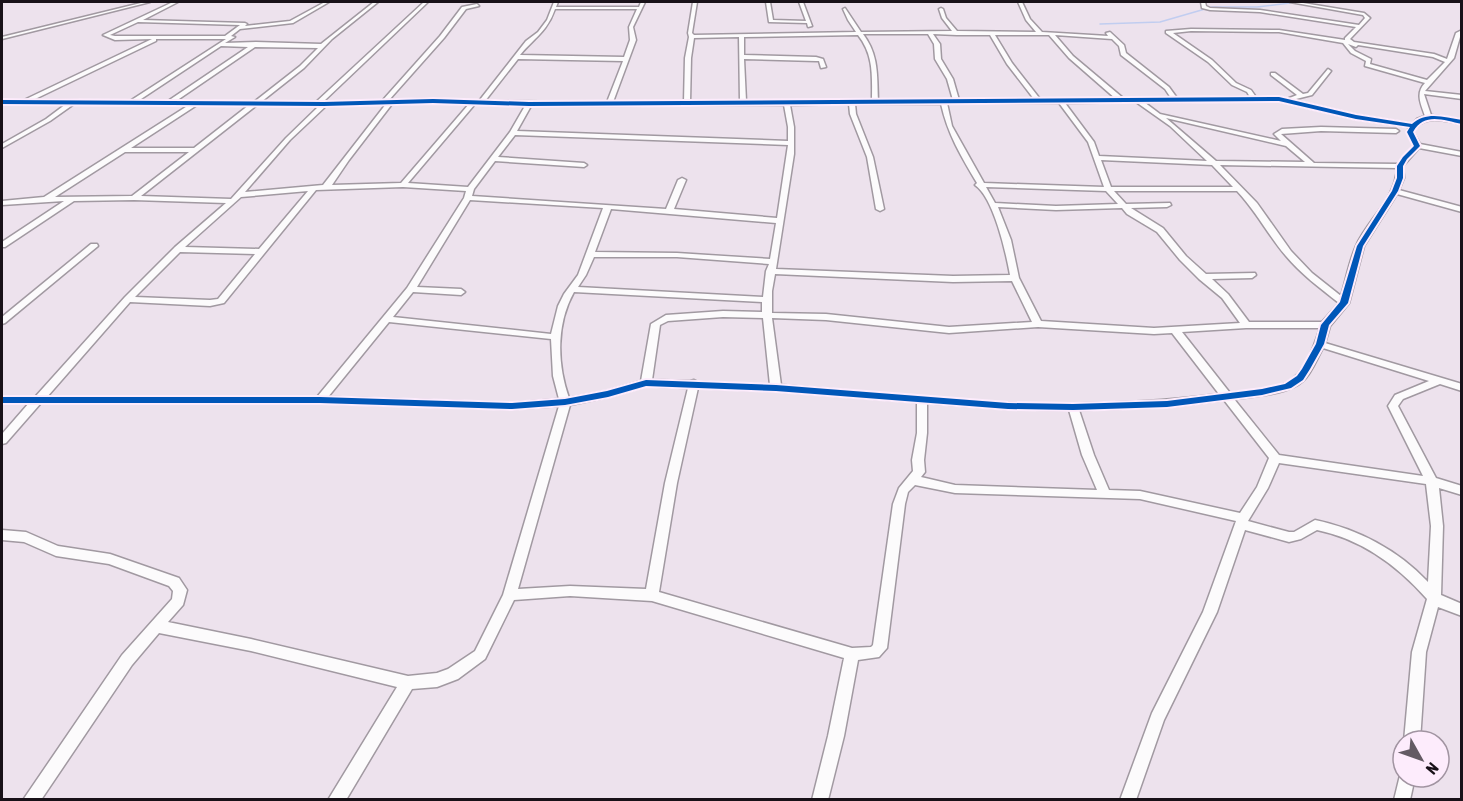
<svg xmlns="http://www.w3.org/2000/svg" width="1463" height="801" font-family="'Asap Condensed',sans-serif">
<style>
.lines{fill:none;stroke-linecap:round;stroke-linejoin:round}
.stream{stroke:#c1cdf0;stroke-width:1.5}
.street-casing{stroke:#a199a1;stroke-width:3}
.street{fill:#fcfbfc;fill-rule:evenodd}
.cycleway-casing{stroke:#fdecfc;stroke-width:4}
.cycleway{fill:#0057b8;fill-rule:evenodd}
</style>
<rect width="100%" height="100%" fill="#ede2ed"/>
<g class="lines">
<path class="stream" d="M1100,24L1160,22L1212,7H1257L1298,2"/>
<g class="street-casing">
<path id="street" d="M145,2H150L2,39V37Z
M173,2H178L143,20L245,23L247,24L245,26L290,21L325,2H329L293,23L240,29L231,36L235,37L225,43L256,42L321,44L374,2H378L332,39L304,68L261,102H316L424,2H428L323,102L382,101L440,36L462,7L477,4L479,6L466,9L444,38L389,100L433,99L479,101L526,41L538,32L547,20L554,2H558L556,7H639L641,2H645L633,27L636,40L613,102H684L685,58L689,37L688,33L693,2H697L692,33L694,35L856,32L848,20L843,9L845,8L861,32L952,31L942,18L939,9L941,8L943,9L946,18L957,31L1036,32L1026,20L1018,2H1022L1030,19L1042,32L1108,36L1106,33L1110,32L1124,45L1126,53L1169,87L1177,98L1250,97L1247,92L1232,85L1208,62L1166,33V31L1191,29L1279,30L1345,40V38L1356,27L1260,12L1210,10L1202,8L1201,2H1205L1206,6L1210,8L1260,10L1359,25L1365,18L1363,15L1290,2H1297L1364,13L1370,18L1350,39L1354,42L1434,54L1447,59L1456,33L1462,30L1454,58L1425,91L1462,95V99L1424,94L1431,115L1462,120V124C1444,121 1424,113 1413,132L1420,144L1462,152V156L1419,148L1403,166L1404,178L1399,190L1462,207V212L1397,194L1364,246L1349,303L1330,326L1325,343L1462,384V391L1440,384L1403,399L1398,406L1436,478L1462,486V495L1439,488L1443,526L1441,595L1462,604V616L1438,607L1426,652L1420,741H1404L1412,652L1427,599C1397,565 1361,539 1317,530L1301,539L1289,542L1245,530L1217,612L1164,720L1136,800H1120L1152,713L1203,612L1236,521L1140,499L955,493L915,485L908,492L905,504L887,648L879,657L858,660L844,736L828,800H812L828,736L844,658L652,601L570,596L514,600L485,659L458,679L437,687L412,689L346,800H328L397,687L251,651L159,633L132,665L41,800H23L122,655L172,599L173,591L169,586L109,564L56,556L24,542L2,540V530L26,532L58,546L110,554L179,578L187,590L183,605L168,622L251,639L408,676L437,673L448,669L475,651L503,595L559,406L512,409L320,403H41L6,443L2,444V434L29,403H2V397H35L125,297L175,247L226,203L134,200L74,201L5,247H2V242L64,201L2,205V201L44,197L189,105L74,104L50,121L2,148V144L46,119L66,104H2V100H24L152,39L115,40L103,35ZM555,9H637L629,27L630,40L624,57L520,55C534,38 547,32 555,9ZM138,22L240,25L225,36H115L110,35ZM1191,31L1279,32L1343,43L1351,53L1366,61L1365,66L1425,83C1415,93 1421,104 1425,116L1417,119L1412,124L1356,115L1292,100L1312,95L1331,71L1328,69L1308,93L1303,94L1275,73H1271V75L1297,95L1287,99L1279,97H1256L1251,90L1236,83L1212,60L1173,33ZM863,34H928L934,44L935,59L947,79L953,100H878C877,76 879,55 863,34ZM933,34L957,35H990L1007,64L1034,99L959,100L953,79L941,59L940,44ZM858,35C874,55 872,76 872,101H746L744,59L816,61H819L821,68L826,67L823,59L816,57L744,55V37ZM995,35H1049L1069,58L1116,99H1040L1012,63ZM1055,35L1112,39L1119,46L1121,55L1165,89L1171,98H1123L1073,56ZM739,37L740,101L690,102L691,58L694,38ZM156,39H226L130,101L33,100L156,41ZM1348,44L1356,47L1358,45L1433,57L1445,62L1427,80L1370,64L1371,59L1355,51ZM221,46L248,47L168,101H138ZM255,47L318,48L300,66L254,102L176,101ZM518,59L623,61L607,102L485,101ZM1253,101H1279L1356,119L1409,127L1407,132L1414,146L1398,164L1314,163L1281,134L1321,131L1396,133L1399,131L1396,129L1321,127L1282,129L1274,134L1281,141L1160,114L1144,102ZM1136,102L1170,126L1207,161L1099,156L1094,142L1065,103ZM433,103L469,104L401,183L332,185L349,160L392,104ZM947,103H1059L1088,142L1104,187L984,183L952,126ZM386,104L323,185L245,192L290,140L326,106ZM475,104L525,106L510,132L468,187L408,183ZM849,104L850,114L867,157L876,209L880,211L884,209L873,157L856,114L855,104H941C948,135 961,156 977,183L975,185C994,198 1006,253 1010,275L953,276L776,269L794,154V127L790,105ZM197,105H249L194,148H131ZM257,105L319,106L286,138L231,199L141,196ZM784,105L788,127V141L517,131L531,106ZM1166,118L1286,146L1305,162L1216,161ZM515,135L788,145L777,218L674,209L686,180L682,178L678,180L666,209L472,196L474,189L495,161L584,167L587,165L584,163L498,157ZM125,152H189L132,196L55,197ZM1101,160L1212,165L1233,187H1111ZM1220,165L1397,168C1396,199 1367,220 1356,246C1349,262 1346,280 1341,296L1312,273L1291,251L1257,203ZM403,187L466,191L464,198L407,288L317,397H47L130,302L210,306L224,303L316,190ZM986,187L1106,191L1118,204L1056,206L995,203ZM308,191L259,249L185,247L241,197ZM1114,191H1237C1256,211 1268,235 1286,256C1301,274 1320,288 1339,303L1322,322H1249L1228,294L1212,279L1252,278L1256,275L1255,273L1206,274L1186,256L1163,228L1131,208L1167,207L1171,205L1170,203L1126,204ZM470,200L603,208L578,275L564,294L558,306L551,334L393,317L413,292L461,295L465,292L461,289L417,287ZM998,207L1056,210L1122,208L1127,214L1157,232L1180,260L1199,279L1222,298L1240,323L1154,328L1041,321L1019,278L1011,240ZM611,209L776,223L770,259L677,253L595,252ZM180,252L255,254L218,299L210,300L135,297ZM594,257H677L769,264L766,271L763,297L578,287L586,275ZM775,274L953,282L1012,281L1032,322L949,327L826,314L772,313V291ZM574,292L762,302V312L723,311L666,315L651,324L641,381L607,391L569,398C557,364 556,324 574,292ZM723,317L763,318L770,385L698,382L694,380L690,381L652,380L660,325L668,321ZM772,318L826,320L949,333L1038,327L1154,334L1172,333L1219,394C1150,403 1079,405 1009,403C933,400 857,391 781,385ZM389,322L551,339L553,376L559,399L512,403L328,397ZM1246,328H1320C1314,347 1305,374 1286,383C1270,391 1247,391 1230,393L1182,332ZM1323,348L1429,381L1395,395L1388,406L1423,476L1279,455L1234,399C1254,396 1288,395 1303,381C1312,373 1317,358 1323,348ZM646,386L688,388L665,483L646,589L570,586L518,589L570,405L608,397ZM698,388L776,391L917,402V433L912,460L913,471L899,488L893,504L873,645L871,647L852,648L659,592L677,483ZM1224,400L1269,458L1257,487L1240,513L1140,491L1109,490L1094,455L1079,410L1167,407ZM927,403L1008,409L1069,410L1082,455L1097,490L955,485L921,477L925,472L924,460L927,433ZM1279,463L1426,484L1431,526L1428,582C1398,550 1358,529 1315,520L1294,532H1289L1248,521L1268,488Z
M766,2H770L773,20L806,21L799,2H803L812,26L808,27L807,23L769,22Z
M91,244H97L98,246L5,323L2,324V317Z
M1401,771H1403V777H1415L1410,800H1394Z"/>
</g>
<use href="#street" class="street"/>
<g class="cycleway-casing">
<path id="cycleway" d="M1279,97L1356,115L1412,124C1426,111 1444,117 1462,120V124C1443,120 1424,112 1413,132L1420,146L1407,159L1403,166V178L1398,191L1363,246L1348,303L1329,325L1324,344L1310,369L1303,380L1291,388L1262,395L1167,407L1073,410L1008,409L776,391L646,386L608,397L565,405L512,409L320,403H2V397H320L512,403L565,399L607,391L646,380L776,385L1008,403L1073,404L1167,401L1262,389L1285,384L1297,376L1302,369L1316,344L1321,325L1340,302L1357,246L1392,191L1397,178V166L1403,157L1414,146L1407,132L1410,127L1356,119L1279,101L529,106L433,103L324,106L2,104V100L324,102L433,99L529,102Z"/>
</g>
<use href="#cycleway" class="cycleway"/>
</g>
<rect width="1463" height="801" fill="none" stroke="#181118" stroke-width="6"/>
<g transform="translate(1421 759) rotate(130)"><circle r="28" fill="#fdecfc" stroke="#a194a1" stroke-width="1.5"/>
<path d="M0-4.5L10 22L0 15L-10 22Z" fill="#635a63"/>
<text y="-9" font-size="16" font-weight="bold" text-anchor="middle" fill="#181118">N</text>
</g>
</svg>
